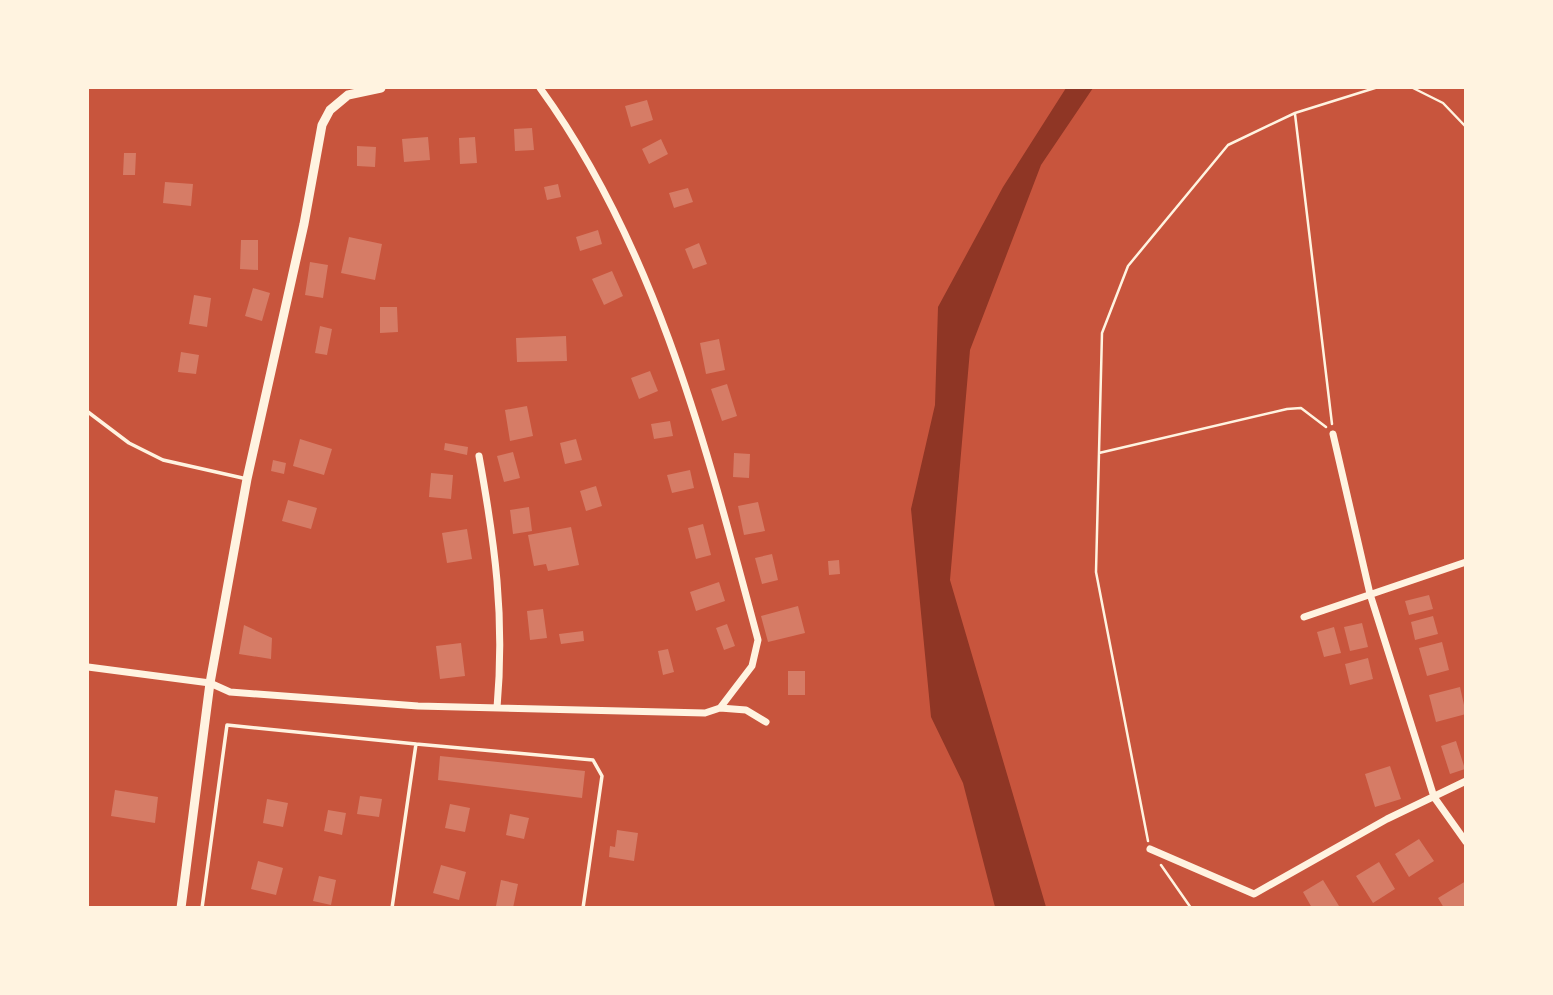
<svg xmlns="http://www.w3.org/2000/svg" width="1553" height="995" font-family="'Fira Sans Condensed',sans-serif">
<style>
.water{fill:#8f3625}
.building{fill:#d67c66}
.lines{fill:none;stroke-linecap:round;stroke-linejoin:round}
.path{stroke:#fff3e0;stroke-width:2.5}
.service{stroke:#fff3e0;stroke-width:3.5}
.minor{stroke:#fff3e0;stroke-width:7}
.tertiary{stroke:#fff3e0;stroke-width:9}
</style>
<rect width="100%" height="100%" fill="#c8553d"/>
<path class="water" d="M1066,88H1093L1041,165L970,350L950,580L1046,907H995L963,783L931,717L911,509L935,405L938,307L1003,187Z"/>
<path class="building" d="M647,100L653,120L631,127L625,106Z
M532,128L534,150L515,151L514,129Z
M428,137L430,160L404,162L402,139Z
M475,137L477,163L460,164L459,138Z
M661,139L668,154L649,164L642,149Z
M357,146L376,147L375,167L357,166Z
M124,153H136L135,175H123Z
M165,182L193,184L191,206L163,203Z
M558,184L561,197L547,200L544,187Z
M688,188L693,202L674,208L669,193Z
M598,230L602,244L580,251L576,237Z
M349,237L382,244L375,280L341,273Z
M241,240H258V270L240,269Z
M699,243L707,264L693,269L685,249Z
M310,262L328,265L323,298L305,295Z
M612,271L623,296L604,305L592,279Z
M253,288L270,293L262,321L245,316Z
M194,295L211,298L207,327L189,324Z
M380,307H397L398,332L380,333Z
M320,326L332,329L327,355L315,353Z
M566,336L567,361L517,362L516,338Z
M719,339L725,370L706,374L700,343Z
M181,352L199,355L196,374L178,372Z
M650,371L658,391L639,399L631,378Z
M727,384L737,416L722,421L711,389Z
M527,406L533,436L510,441L505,410Z
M670,421L673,436L654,439L651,424Z
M300,439L332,449L324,475L293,466Z
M576,439L582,460L565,464L560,443Z
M445,443L468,447L467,455L444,450Z
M513,452L520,478L504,482L497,456Z
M734,453L750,454L749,478L733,477Z
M273,460L286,463L284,474L271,471Z
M690,470L694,488L672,493L667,475Z
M431,473L453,475L451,499L429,497Z
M596,486L602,506L586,511L580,491Z
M288,500L317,508L311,529L282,521Z
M758,502L765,531L744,535L738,506Z
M529,507L532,531L513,534L510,510Z
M703,524L711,555L696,559L688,528Z
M571,527L579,565L548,571L546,564L534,566L528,535Z
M467,529L472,559L447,563L442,533Z
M772,554L778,580L762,584L755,558Z
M839,560L840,574L829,575L828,561Z
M719,582L725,601L696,611L690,592Z
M1429,595L1433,609L1409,615L1405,601Z
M798,606L805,633L768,642L761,616Z
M543,609L547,638L530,640L527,611Z
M1433,616L1438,634L1415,640L1411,622Z
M1362,623L1368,647L1350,651L1344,627Z
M727,624L735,646L724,650L716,628Z
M244,625L272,638L271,659L239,654Z
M1334,627L1341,653L1324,657L1317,632Z
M583,631L584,641L561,644L559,634Z
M1442,642L1449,670L1427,676L1419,648Z
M461,643L465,676L440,679L436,646Z
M668,649L674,672L663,675L658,651Z
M1368,658L1373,679L1350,685L1345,664Z
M788,671H805V695H788Z
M1460,687L1466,714L1436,722L1429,695Z
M1456,741L1465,769L1450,774L1441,746Z
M440,756L585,771L582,798L438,780Z
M1390,766L1401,799L1375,807L1365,774Z
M115,790L158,797L155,823L111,816Z
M360,796L382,799L379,817L357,814Z
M267,799L288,803L283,827L263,823Z
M450,804L470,808L465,832L445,828Z
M328,810L346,813L342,835L324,831Z
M510,814L529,818L524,839L506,835Z
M617,830L638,833L634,861L609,857L610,846L615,847Z
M1419,839L1434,861L1409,877L1395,854Z
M258,861L283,868L276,895L251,889Z
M1379,862L1395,889L1373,903L1356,876Z
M441,865L466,872L459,900L433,893Z
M319,876L336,880L331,905L313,901Z
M501,880L518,884L513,908L496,906Z
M1323,880L1339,906L1338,908H1312L1303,892Z
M1466,881V908H1444L1438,898Z"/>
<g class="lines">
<path class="path" d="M1413,88L1443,103L1466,127
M1295,114L1332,424
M1099,453L1287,409L1301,408L1326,427
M1148,841L1096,572L1102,333L1128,266L1228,145L1295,113L1375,88
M1161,865L1191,908"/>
<path class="service" d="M88,412L129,443L163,460L247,479
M416,744L593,760L602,776L583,908
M202,908L227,725L416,744L392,908"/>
<path class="minor" d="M1333,434L1370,594L1434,797L1466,842
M479,456C495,544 505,617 497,708
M1304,617L1466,562
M88,667L210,683L230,692L418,706L705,713L720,708L752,666L758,640C707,450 657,249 540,88
M720,708L746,710L766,722
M1150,849L1254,894L1387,819L1466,781"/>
<path class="tertiary" d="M181,908L210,683L247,479L304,224L322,125L330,110L348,95L381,88"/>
</g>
<rect width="1553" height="995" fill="none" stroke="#fff3e0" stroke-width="178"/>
</svg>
